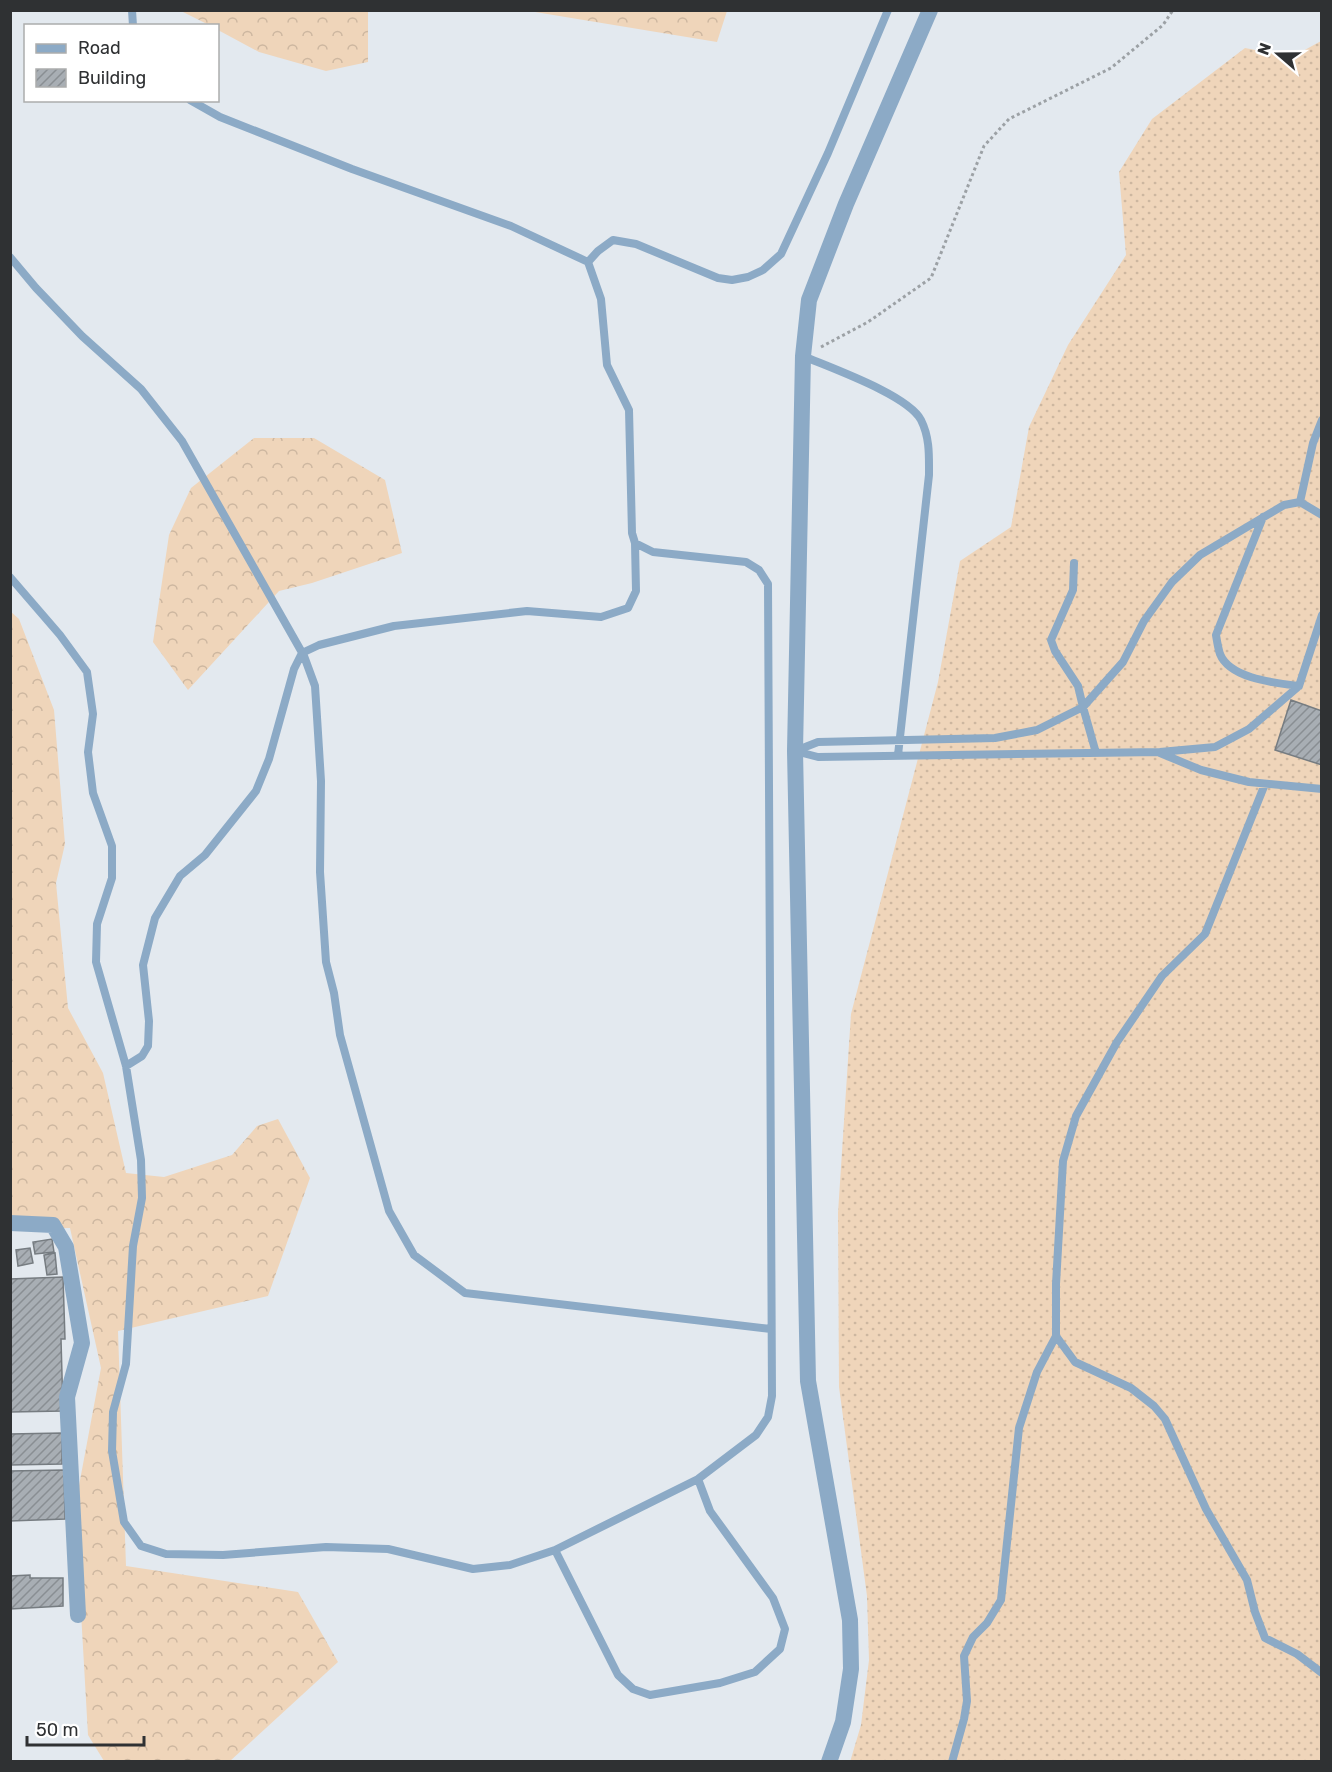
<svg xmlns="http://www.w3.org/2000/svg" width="1332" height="1772" font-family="Rubik,sans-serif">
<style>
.grass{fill:url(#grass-dots)}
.forest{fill:url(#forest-crowns)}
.building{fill:url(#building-hatch);stroke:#767c81;stroke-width:1.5}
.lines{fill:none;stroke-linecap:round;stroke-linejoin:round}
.path{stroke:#9ca1a5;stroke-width:3;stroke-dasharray:3 3;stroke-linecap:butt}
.service{stroke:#8caac6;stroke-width:8}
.minor{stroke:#8caac6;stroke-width:16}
.tertiary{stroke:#8caac6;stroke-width:16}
</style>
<defs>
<pattern id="grass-dots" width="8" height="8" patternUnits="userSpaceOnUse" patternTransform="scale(1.5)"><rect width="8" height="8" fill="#efd5ba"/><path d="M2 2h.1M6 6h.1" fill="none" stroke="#cdb7a0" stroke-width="1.8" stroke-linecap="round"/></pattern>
<pattern id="forest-crowns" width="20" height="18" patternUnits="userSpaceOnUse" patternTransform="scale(1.5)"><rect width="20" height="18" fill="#efd5ba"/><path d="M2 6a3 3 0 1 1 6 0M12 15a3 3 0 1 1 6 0" fill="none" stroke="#cdb7a0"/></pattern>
<pattern id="building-hatch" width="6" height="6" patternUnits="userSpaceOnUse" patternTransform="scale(1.5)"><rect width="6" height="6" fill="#a8aeb4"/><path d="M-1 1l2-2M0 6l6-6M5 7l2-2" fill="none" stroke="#898e93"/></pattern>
</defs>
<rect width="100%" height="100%" fill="#e3e9ef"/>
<path class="grass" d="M1321,41V1761L850,1762L861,1725L869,1660L867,1596L839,1387L838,1213L851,1014L938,682L960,561L1011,527L1029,427L1068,345L1126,255L1119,172L1152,119L1245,48L1292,57Z"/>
<path class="forest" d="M181,11H368V62L326,71L259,52L218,30V26L209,25Z
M529,11V10L727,11L717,42Z
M254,438H314L385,480L402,553L312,583L279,591L188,690L153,642L169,535L191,488Z
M10,611L19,619L54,710L65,844L56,883L68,1008L103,1073L126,1173L164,1177L232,1155L257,1126L278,1119L310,1178L268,1296L118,1331L126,1566L298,1592L338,1662L230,1761H104L88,1735L75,1507L101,1368L70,1228L11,1229Z"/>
<path class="building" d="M1291,700L1322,711V765L1275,750Z
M52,1239L54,1252L35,1254L33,1242Z
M30,1248L33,1263L18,1266L16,1250Z
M55,1253L57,1274L47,1275L44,1255Z
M63,1277L65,1339H61L63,1411L10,1412V1279Z
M62,1433V1464L10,1465V1434Z
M64,1470L65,1519L10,1521V1471Z
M30,1575V1578H63V1606L10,1609V1576Z"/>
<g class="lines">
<path class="path" d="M821,347L868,322L931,278L984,146L1009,119L1111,68L1163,25L1173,10"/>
<path class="service" d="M132,10L133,26
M10,257L36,288L82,336L141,389L182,441L304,656L315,686L317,717L321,781L320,872L326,962L334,993L340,1035L389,1211L414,1255L465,1293L771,1329
M588,262L598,251L613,240L636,244L718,278L732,280L748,277L763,270L781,254L828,153L888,10
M803,356C831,368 908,395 921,420C930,438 929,456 929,475L898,755
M1300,502L1313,443L1322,420
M1263,517L1216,635C1217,641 1218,648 1220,654C1230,679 1276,683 1299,686
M10,577L60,635L87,672L93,714L88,752L93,793L112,846V878L97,924L96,962L126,1066L141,1160L142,1198L133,1246L126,1364L113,1412L112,1451L124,1522L141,1546L166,1554L223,1555L326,1547L388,1549L473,1569L510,1565L555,1550L698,1479L756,1435L768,1417L772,1396L768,584L759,570L746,562L653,552L635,543L632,533L629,410L607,365L601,299L588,262L511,226L352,169L220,117L190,100
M795,751L818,757L1160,752L1215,747L1249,729L1299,686L1322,615
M795,751L818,742L995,738L1037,730L1083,707L1078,686L1055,651L1051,640L1073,590L1074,563
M1096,753L1083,707L1123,662L1144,621L1172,582L1200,555L1284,505L1300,502L1322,515
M1160,753L1201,770L1249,782L1322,789
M1265,784L1205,934L1162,976L1117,1042L1076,1116L1063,1161L1056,1284V1336L1075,1362L1131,1388L1154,1406L1165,1419L1206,1509L1247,1580L1255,1612L1265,1638L1297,1654L1322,1673
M126,1066L142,1056L148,1046L149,1021L143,965L155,918L180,876L205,855L256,791L269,759L294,669L302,653L319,645L394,626L527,611L601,617L628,608L636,591L635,543
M555,1550L618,1675L633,1689L650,1695L720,1683L755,1672L780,1649L785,1629L773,1598L710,1511L698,1479
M952,1762L964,1719L967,1701L964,1656L973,1637L987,1623L1001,1600L1019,1428L1037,1372L1056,1336"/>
<path class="minor" d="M10,1223L53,1225L66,1247L82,1343L67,1397L78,1615"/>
<path class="tertiary" d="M829,1762L843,1722L851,1669L850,1620L808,1381L795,751L803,356L809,300L846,204L930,10"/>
</g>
<rect width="1332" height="1772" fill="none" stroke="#2f3133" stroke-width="24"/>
<rect x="24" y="24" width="195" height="78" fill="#ffffff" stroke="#acadad" stroke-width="1.5"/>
<rect x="36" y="44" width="30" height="9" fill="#8caac6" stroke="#acadad" stroke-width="1.5"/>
<text x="78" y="54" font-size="18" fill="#2f3133">Road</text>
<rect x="36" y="69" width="30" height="18" fill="url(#building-hatch)" stroke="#acadad" stroke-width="1.5"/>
<text x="78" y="84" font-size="18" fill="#2f3133">Building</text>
<g transform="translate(1278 54) rotate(290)" stroke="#ffffff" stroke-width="4.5" paint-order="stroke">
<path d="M0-4.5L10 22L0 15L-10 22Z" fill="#2f3133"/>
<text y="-9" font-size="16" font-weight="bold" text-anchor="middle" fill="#2f3133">N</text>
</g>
<path d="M27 1736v9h117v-9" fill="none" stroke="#2f3133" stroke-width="3"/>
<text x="36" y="1736" font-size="18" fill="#2f3133" stroke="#ffffff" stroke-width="4.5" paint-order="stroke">50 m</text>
</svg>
